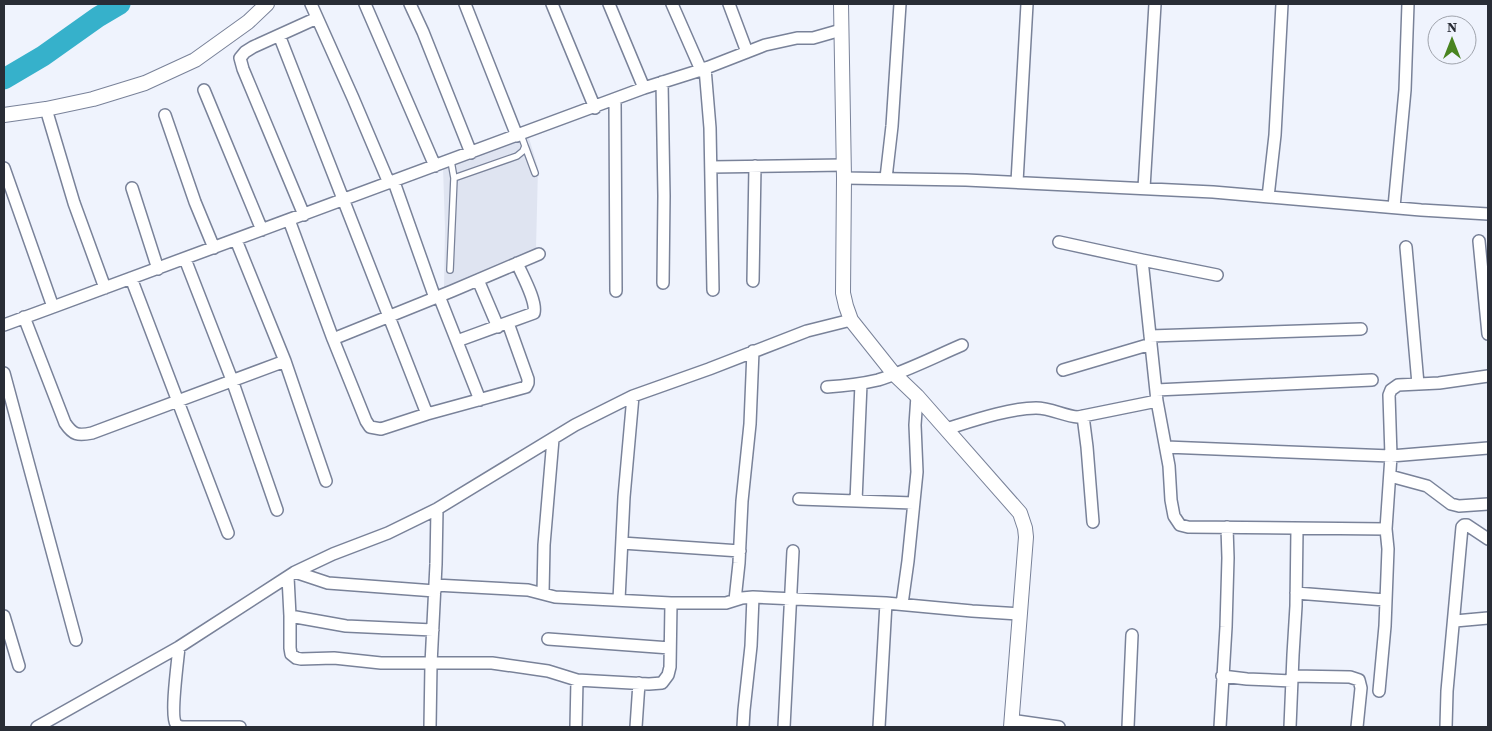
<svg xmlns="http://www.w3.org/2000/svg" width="1492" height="731" font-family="'Source Serif 4',serif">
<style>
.built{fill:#dfe4f1}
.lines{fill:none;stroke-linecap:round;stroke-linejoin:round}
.river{stroke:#36b1cb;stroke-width:21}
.service-casing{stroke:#798299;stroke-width:8}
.minor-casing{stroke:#798299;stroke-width:14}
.tertiary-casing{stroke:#798299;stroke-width:16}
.service{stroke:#fff;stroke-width:5.5}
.minor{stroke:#fff;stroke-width:11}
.tertiary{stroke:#fff;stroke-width:14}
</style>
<rect width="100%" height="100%" fill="#eff3fd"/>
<path class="built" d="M528,135L538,168L536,249L444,288L445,229L443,167Z"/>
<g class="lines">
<path class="river" d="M4,79L43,56L98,17L120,4"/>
<g class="service-casing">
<path id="service" d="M525,146L535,173
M451,161L454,178L517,156L523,151L525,146L521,135
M450,270L454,178"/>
</g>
<g class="minor-casing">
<path id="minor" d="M311,4L353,98L389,183
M365,4L435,166
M410,4L423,32L471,153
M465,4L517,136
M552,4L595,108
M609,4L644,88
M672,4L701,70
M729,4L747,52
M279,35L427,414
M705,68L710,128L713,290
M662,82L664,196L663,283
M204,90L262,230
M615,100L616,291
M46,109L74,203L105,288
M165,115L195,202L214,248
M711,167L844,165
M4,168L53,307L4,325
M844,178L966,180L1213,192L1421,210L1488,214
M886,178L892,126L900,4
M394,182L435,298
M1017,182L1027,4
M132,188L158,269
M1144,188L1155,4
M1268,197L1275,135L1282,4
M1394,207L1405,90L1408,4
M304,215L243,69L240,58L245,52L253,47L317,18
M289,220L333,339L366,421L370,427L381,429L427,414L526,387L528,383V379L508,323
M236,240L285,361L326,481
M1479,241L1488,334
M1059,242L1142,260L1157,401L1169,466L1171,500L1174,516L1180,525L1188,527L1386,529
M1406,247L1418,384
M185,259L232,380L277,510
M1142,260L1217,275
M131,278L228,533
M478,280L498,327
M753,281L755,166
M439,296L480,400
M53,307L644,88L701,70L765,45L797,38H813L841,30
M24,317L65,423C73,435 78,436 92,433L285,361
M1150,336L1361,329
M333,339L452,291L539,254
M457,341L534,313C537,301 522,275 517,263
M1063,370L1151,344
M4,373L76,640
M827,387C844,386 861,384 878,380C907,371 934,357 962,345
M1156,390L1372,380
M1083,416L1087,447L1093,522
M946,429C972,421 1010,408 1036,408C1051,408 1064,416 1078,417L1157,401
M1166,447L1391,456L1488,448
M1390,476L1427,486L1451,504L1459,506L1488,504
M799,499L913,503
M856,501L861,384
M622,543L740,551
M295,572L328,583L435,591
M288,577L290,616V648L291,654L296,658L301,659L334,658L381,663H492L548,671L577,680L649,684L662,683L668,675L670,667L671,603
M435,585L528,590L555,597L671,603H726L742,598L753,597L751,646L744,710L743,727
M543,593L544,545L553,439
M1296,593L1385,600
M753,597L886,603L972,611L1020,614
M619,600L624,497L633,396
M735,600L739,563L742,501L750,424L753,351
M902,604L908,561L917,472L915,425L917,396
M4,616L19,666
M290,616L346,626L433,630
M1455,621L1488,618
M548,639L670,648
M179,647C178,659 170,716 176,724C178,727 183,727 187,727H240
M1222,676L1247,679L1292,681
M1292,676L1350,677L1359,680L1361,688L1357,727
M1379,691L1385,626L1388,549L1386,529L1391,456L1389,395L1391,390L1398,385L1439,383L1488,376
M1011,720L1059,727
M37,727L179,647L295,572L333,554L388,533L437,509L575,425L633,396L709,369L807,331L851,320
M430,727L431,664L436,564L437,509
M576,727L577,680
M636,727L639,683
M784,727L793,551
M879,727L886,603
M1128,727L1132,635
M1220,727L1226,627L1228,558L1227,527
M1290,727L1293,655L1296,606L1297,529
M1446,727L1447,691L1462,527L1464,525H1467L1488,539"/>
</g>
<g class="tertiary-casing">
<path id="tertiary" d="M841,4L844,178L843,293L846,306L851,320L894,374L917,396L1020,513L1025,528L1026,537L1011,727
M4,115L46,109L93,99L145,83L195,60L248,22L267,4"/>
</g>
<use href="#service" class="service"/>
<use href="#minor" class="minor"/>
<use href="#tertiary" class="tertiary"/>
</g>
<rect width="1492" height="731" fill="none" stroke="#292d36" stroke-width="10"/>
<g transform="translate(1452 40)"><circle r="24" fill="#eff3fd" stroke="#a0a4ad"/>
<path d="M0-4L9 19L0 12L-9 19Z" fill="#498420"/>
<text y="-8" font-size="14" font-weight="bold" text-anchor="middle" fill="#292d36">N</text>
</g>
</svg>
